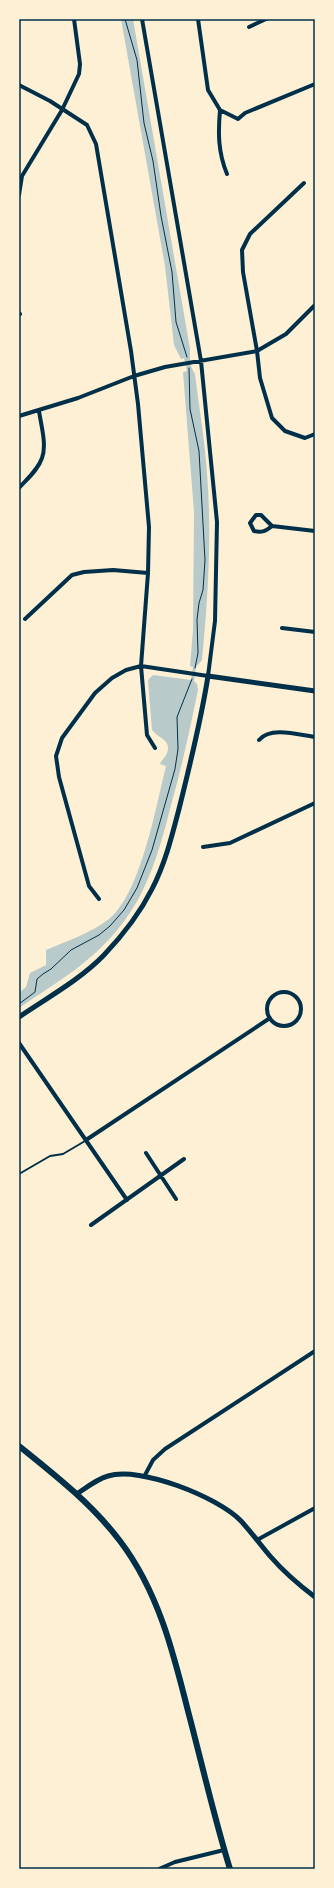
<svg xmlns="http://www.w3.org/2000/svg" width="334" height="1888" font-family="Barlow,sans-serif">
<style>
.green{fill:#b9caca}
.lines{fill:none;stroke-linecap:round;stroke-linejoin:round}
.path{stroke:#003049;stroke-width:1}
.service{stroke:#003049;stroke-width:2}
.minor{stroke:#003049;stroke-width:4}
.tertiary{stroke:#003049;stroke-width:5}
.primary{stroke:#003049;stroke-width:6}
.neatline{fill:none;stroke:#003049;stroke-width:1.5}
</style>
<rect width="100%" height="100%" fill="#fdf0d5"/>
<path class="green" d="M121,19H133L190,349C190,359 189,365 195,374C199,407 205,441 207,474C212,536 208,598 202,660L196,667L194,681L197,684L198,690C190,728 182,767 171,805C159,853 146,899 112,936C86,966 51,986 19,1008V993L26,987L30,973L46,965V950C67,941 91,933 109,919C141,893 156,806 166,766L160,764C162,759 165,758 167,753C172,740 158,738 152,730L148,680L153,675L191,680L193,667L190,666L193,630L194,512L183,372L187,371L184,358L181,359L174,345L165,266Z"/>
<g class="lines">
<path class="path" d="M125,19L137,60L144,123L153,161L161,216L172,272L176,322L187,357
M189,368L190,409L199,451L205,560L203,590L199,603L197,620L198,653L195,668
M19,1004L35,992L37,979L43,974L51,969L71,950L99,935L110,926L124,910L137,888L152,850L175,769L178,749L177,717L192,679"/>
<path class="service" d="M19,1174L50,1156L63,1154L85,1141"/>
<path class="minor" d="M198,19L208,90L220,110L238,119L245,113L315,84
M249,27L266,19
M19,85L50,101L87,125L96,144L131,351L138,404L149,527L148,573L141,666L147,735L155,748
M220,110C218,133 218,152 227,174
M304,183L250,234L242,250L243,272L257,351L260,378L272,418L285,431L305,438L315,434
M19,195L22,176L62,110L79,74L80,64L74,19
M19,313L20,314
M19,416L78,398L134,376L165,367L257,351L286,334L315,305
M19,488C27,479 38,470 42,458C47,445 41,425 39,411
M272,526L261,515H256L250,523L254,531C262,533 266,531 272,526L315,531
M25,619L72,575L84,572L113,570L148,573
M282,628L315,632
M259,740C271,726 299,735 315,737
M203,847L230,843L315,803
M99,899L89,886L59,777L56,756L62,738L95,693L112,678L126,670L141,666L208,676L215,621L217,522L201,361L142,19
M267 1009a17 17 0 1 1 34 0a17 17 0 1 1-34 0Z
M19,1043L127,1200
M86,1140L270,1018
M146,1153L176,1199
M91,1225L184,1159
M145,1475L153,1460L165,1449L315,1351
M257,1540L315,1508
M159,1869L175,1862L224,1850"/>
<path class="tertiary" d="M19,1017C47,998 81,979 104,955C123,935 140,913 152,889C165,864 172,836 179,809C190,765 201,721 208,676L315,691
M77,1494C87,1487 97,1479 108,1476C140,1466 218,1497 241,1521C251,1532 260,1544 270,1556C283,1571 299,1585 315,1597"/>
<path class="primary" d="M19,1446C55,1475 92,1504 120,1541C158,1591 173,1651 188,1711C202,1764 214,1817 230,1869"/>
</g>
<rect width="334" height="1888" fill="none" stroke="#fdf0d5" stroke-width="40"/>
<rect x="20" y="20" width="294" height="1848" class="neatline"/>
</svg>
